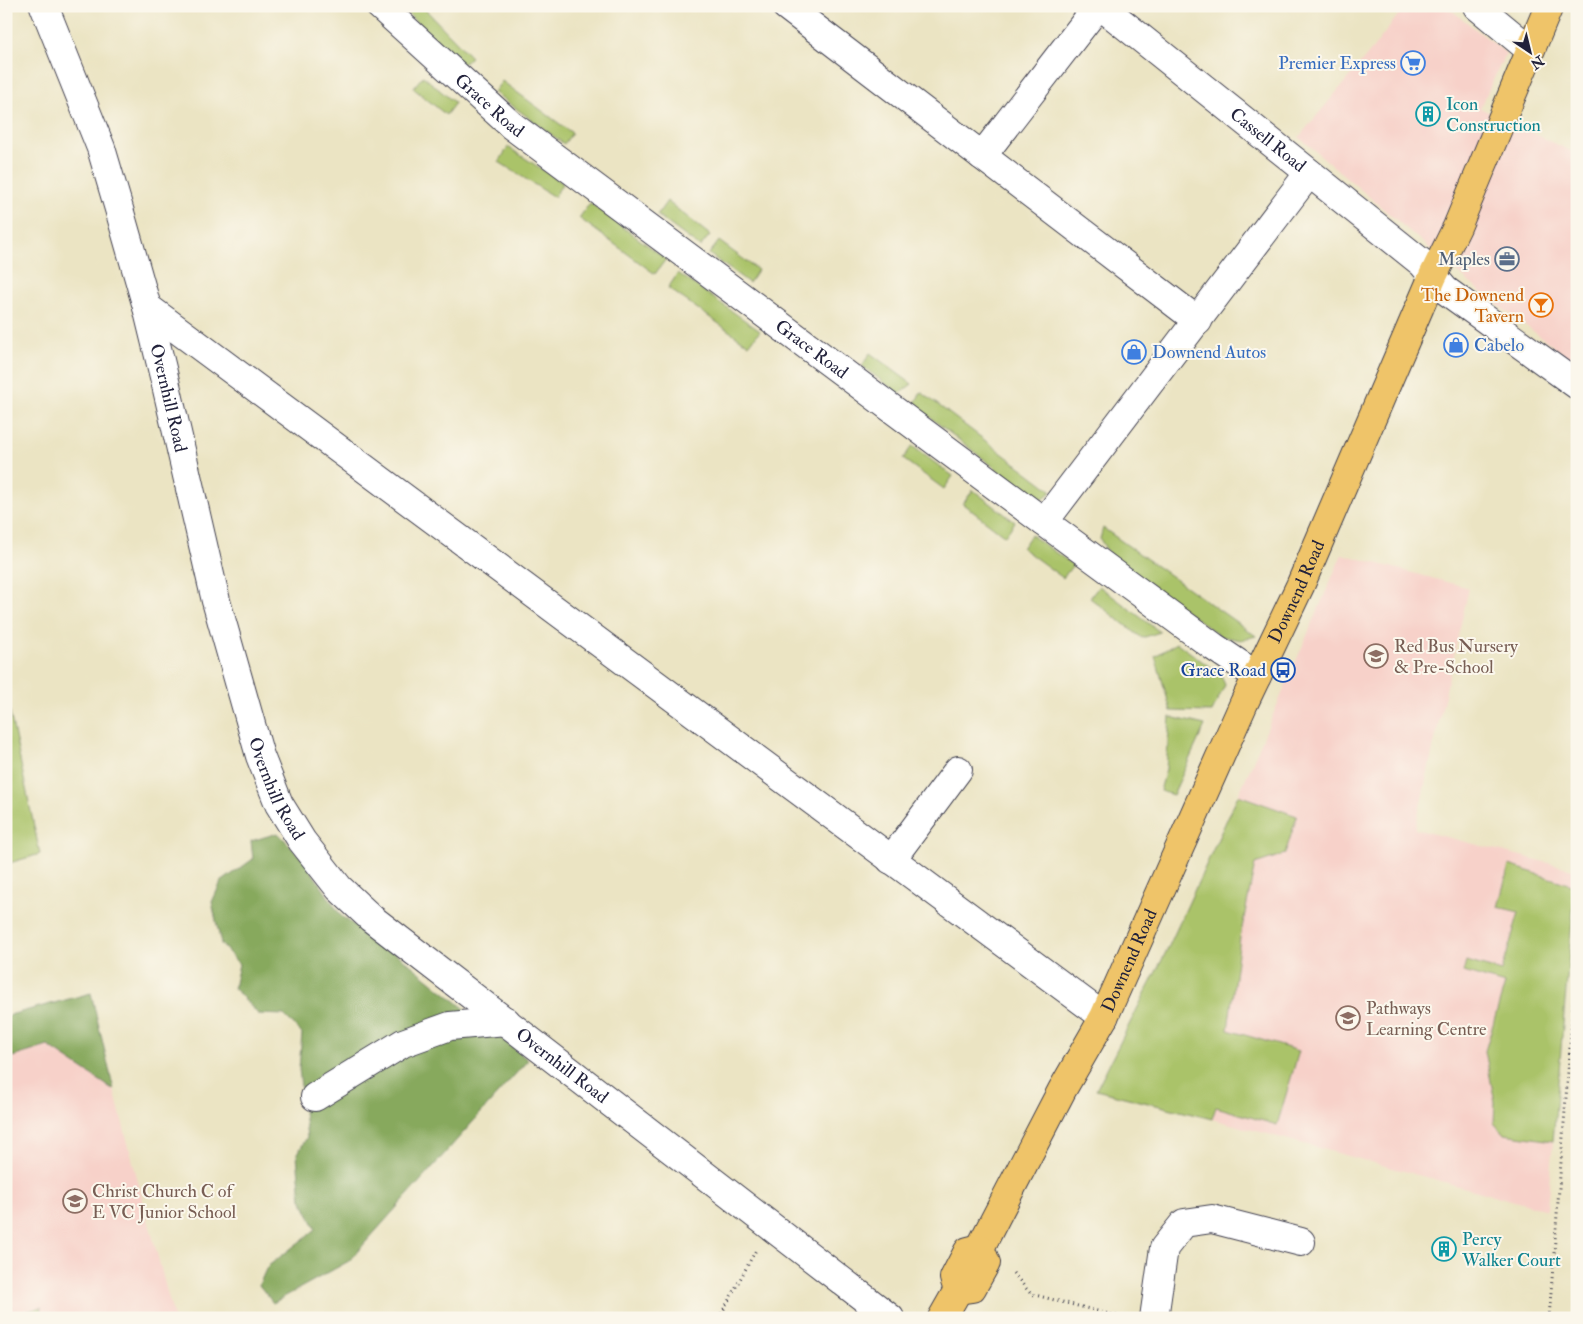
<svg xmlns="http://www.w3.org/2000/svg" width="1583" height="1324" font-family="'IM FELL Double Pica',serif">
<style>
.built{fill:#f7d1c9}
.green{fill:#aac369;stroke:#667252}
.forest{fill:#87a95d;stroke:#54664c}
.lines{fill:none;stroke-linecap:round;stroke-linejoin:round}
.minor-casing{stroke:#403f4f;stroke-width:30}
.major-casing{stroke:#403f4f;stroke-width:30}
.path{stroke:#403f4f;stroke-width:3;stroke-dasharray:1 4;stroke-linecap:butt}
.minor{stroke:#fff;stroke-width:28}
.major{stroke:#efc469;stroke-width:28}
.labels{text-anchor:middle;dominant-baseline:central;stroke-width:4;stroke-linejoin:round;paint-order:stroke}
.shop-label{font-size:18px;fill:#366cbe;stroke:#fbf7ec;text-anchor:start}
.culture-label{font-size:18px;fill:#0d838f;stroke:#fbf7ec;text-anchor:start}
.street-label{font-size:18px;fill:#22223b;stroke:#fbf7ec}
.service-label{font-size:18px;fill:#4e5e75;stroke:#fbf7ec;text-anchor:end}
.food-label{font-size:18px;fill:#c56008;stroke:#fbf7ec;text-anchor:end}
.education-label{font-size:18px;fill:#785e54;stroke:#fbf7ec;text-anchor:start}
.transit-label{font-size:18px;fill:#164399;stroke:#fbf7ec;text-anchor:end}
</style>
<rect width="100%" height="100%" fill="#fbf7ec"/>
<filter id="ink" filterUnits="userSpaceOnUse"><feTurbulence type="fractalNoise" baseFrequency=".02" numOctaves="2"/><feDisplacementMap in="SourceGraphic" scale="10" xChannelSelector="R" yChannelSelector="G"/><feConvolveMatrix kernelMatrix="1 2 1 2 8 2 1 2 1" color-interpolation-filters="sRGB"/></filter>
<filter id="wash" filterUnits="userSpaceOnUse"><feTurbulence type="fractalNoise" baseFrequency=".0096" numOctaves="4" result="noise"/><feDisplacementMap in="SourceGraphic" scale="20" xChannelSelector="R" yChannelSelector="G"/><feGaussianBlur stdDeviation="1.12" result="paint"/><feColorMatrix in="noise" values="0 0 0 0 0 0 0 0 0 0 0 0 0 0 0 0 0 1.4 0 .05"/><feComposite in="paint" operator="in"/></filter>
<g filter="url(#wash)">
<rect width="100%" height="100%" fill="#ebe4c3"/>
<path class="built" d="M1405,6H1446L1506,53L1480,108L1577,154V364L1483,294L1299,137L1374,47Z
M1342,554L1469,588L1415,829L1576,870L1547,1210L1212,1119L1096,1090L1169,946L1245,780Z
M91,993L114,1090L174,1318H6V1016Z"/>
<path class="green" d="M401,6H422L471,57L459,67Z
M423,76L455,103L446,115L413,88Z
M502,81L572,133L564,144L494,92Z
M508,147L563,183L554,197L499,162Z
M667,201L710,235L700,247L657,215Z
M590,203L666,259L655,274L579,218Z
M719,241L758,270L749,283L709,254Z
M678,273L760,331L749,345L668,288Z
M870,353L912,384L899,394L862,366Z
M921,392L1052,491L1039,502L914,405Z
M912,446L953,476L944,489L903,459Z
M973,490L1015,522L1005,536L963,504Z
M1103,528L1256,636L1241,640L1220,636L1109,554L1100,539Z
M1031,535L1073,565L1063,578L1022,548Z
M1099,586L1160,632L1142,638L1090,598Z
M1177,643L1221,675L1225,685L1212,712L1171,711L1155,656Z
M6,694L40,854L6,864Z
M1170,717L1205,725L1173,795L1160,791L1166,769Z
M1238,795L1297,816L1285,854L1255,864L1240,938L1228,1030L1299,1051L1277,1125L1216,1107L1212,1119L1096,1090L1169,946Z
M1509,865L1575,886L1553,1141L1504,1134L1494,1123L1495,1102L1485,1051L1505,984L1463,972L1466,961L1502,971L1519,912L1498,907Z
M6,1303L11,1317L41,1307L44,1318H6Z"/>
<path class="forest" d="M278,833L304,860L341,916L401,957L528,1060L349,1261L273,1303L259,1285L267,1267L316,1229L301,1199L297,1155L307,1137L299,1069L302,1033L284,1015L258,1014L234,988L239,964L221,944L212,902L221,882L253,859L251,841Z
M91,993L114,1090L48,1046L6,1059V1016Z"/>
</g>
<g filter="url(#ink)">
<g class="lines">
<g class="minor-casing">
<g id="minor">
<path id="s1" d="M44,6L101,148L119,209L147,307L166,385L216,601L260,756L279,804L302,841L339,888L371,918L890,1318"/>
<path id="s2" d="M380,6L511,125L1044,522L1214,647L1257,676"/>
<path d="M786,6L1198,321"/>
<path id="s3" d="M1101,6L1422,263L1445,290L1577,385"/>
<path d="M1477,6L1529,49"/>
<path d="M982,156L1098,6"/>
<path d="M147,307L1104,1017"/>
<path d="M1044,522L1309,173"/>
<path d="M891,860L958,770"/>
<path d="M315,1097L403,1043L450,1026L506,1021"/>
<path d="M1154,1318L1164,1248L1184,1223L1212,1219L1301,1242"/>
</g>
</g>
<g class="major-casing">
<g id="major">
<path id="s4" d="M980,1248L1062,1090L1104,1017L1244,703L1300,586L1433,276L1457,227L1549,6"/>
<path d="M958,1290L972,1288L986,1263L980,1248"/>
<path d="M958,1290L954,1278L968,1251L980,1248"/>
<path d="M942,1318L958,1290"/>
</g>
</g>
<path class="path" d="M1013,1273L1031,1294L1125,1318
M719,1318L756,1250
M1549,1318L1577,955"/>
<use href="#minor" class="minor"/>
<use href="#major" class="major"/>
</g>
</g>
<defs>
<g id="supermarket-ring" transform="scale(1.25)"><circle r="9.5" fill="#fbf7ec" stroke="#3f7fe0" stroke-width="1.5"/><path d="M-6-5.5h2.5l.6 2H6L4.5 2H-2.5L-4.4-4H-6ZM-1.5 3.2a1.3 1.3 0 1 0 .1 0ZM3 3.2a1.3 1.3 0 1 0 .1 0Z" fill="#3f7fe0"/></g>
<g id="building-ring" transform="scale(1.25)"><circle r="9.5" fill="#fbf7ec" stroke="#0f9aa8" stroke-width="1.5"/><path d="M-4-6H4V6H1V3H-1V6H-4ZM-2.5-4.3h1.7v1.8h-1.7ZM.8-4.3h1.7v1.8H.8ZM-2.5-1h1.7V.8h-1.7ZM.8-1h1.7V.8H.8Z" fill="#0f9aa8"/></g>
<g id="office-ring" transform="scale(1.25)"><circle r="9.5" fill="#fbf7ec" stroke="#5c6f8a" stroke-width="1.5"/><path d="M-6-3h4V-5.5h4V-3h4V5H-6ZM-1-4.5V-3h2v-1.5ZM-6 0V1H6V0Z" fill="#5c6f8a"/></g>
<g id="bar-ring" transform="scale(1.25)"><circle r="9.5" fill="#fbf7ec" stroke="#e8710a" stroke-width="1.5"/><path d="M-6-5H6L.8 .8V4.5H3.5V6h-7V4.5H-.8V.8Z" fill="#e8710a"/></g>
<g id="shop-ring" transform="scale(1.25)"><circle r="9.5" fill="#fbf7ec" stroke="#3f7fe0" stroke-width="1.5"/><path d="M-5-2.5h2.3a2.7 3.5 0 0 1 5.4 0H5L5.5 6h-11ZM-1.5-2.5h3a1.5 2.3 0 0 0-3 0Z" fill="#3f7fe0"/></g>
<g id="school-ring" transform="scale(1.25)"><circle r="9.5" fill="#fbf7ec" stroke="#8d6e63" stroke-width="1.5"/><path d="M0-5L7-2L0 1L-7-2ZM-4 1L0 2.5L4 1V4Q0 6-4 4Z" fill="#8d6e63"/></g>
<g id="bus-ring" transform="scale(1.25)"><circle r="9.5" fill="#fbf7ec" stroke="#1a4fb4" stroke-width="1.5"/><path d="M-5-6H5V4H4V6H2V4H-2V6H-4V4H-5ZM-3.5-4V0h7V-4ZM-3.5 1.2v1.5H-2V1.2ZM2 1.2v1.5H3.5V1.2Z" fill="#1a4fb4"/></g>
</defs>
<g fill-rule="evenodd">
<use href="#supermarket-ring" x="1413" y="63"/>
<use href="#building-ring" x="1428" y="114"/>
<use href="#office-ring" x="1507" y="259"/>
<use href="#bar-ring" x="1541" y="305"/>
<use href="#shop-ring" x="1456" y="345"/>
<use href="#shop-ring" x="1134" y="352"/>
<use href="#school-ring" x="1376" y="656"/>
<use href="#bus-ring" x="1283" y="670"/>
<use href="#school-ring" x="1348" y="1018"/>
<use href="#school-ring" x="75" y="1201"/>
<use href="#building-ring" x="1444" y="1249"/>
</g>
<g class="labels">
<g class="shop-label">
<text x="1396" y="63" text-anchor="end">Premier Express</text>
<text x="1474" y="345">Cabelo</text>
<text x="1152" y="352">Downend Autos</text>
</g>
<g class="culture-label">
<text x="1446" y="104">Icon<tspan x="1446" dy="21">Construction</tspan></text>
<text x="1462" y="1239">Percy<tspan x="1462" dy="21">Walker Court</tspan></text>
</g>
<g class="street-label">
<text stroke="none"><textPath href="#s2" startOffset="148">Grace Road</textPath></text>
<text stroke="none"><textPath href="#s3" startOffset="214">Cassell Road</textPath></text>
<text stroke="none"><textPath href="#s2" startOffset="552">Grace Road</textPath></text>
<text stroke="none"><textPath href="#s1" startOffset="412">Overnhill Road</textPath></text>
<text stroke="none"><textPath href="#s4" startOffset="729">Downend Road</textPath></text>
<text stroke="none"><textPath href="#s1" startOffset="818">Overnhill Road</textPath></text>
<text stroke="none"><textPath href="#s4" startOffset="324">Downend Road</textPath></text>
<text stroke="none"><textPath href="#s1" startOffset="1222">Overnhill Road</textPath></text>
</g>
<g class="service-label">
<text x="1490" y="259">Maples</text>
</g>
<g class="food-label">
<text x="1524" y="295">The Downend<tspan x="1524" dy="21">Tavern</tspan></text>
</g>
<g class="education-label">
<text x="1394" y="646">Red Bus Nursery<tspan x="1394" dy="21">&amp; Pre-School</tspan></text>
<text x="1366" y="1008">Pathways<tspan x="1366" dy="21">Learning Centre</tspan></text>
<text x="92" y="1191">Christ Church C of<tspan x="92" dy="21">E VC Junior School</tspan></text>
</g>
<g class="transit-label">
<text x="1266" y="670">Grace Road</text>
</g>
</g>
<rect width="1583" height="1324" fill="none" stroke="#fbf7ec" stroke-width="25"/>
<g transform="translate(1530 52) rotate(145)" stroke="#fbf7ec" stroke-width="4" paint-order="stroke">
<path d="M0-4L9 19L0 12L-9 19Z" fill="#22223b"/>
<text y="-8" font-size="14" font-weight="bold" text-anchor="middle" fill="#22223b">N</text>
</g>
</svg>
